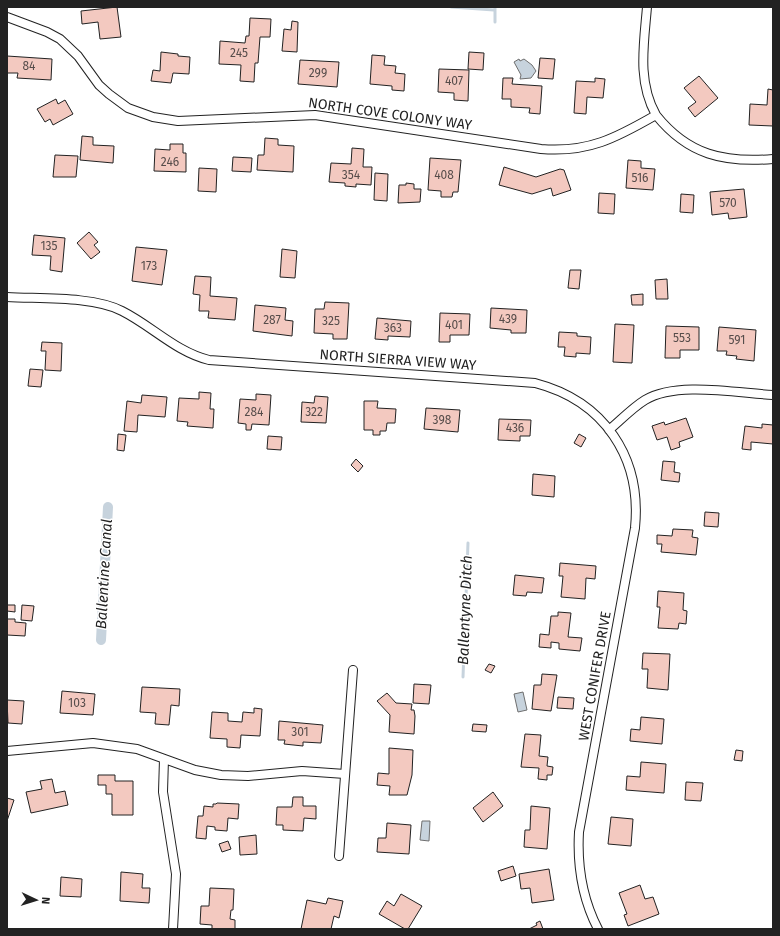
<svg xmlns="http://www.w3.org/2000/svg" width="780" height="936" font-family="'Fira Sans',sans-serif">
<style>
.water{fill:#c7d3dd;stroke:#6f6f6f}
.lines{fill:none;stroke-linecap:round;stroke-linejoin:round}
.stream{stroke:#c7d3dd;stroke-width:3}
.canal{stroke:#c7d3dd;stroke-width:10}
.building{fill:#f3c9c0;stroke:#222}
.minor-casing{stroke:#222;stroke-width:10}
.minor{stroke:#fff;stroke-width:8}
.labels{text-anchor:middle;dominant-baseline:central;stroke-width:3;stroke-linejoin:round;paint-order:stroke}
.number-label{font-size:12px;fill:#564c4a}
.street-label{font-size:14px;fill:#222;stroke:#fff}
.water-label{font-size:15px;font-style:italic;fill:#222;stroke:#fff}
</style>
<rect width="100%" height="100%" fill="#fff"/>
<path class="water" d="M519,59L520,61L524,59L532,65L536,71L531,78L520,79L521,75L514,62Z
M523,692L527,710L518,712L514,694Z
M422,821H430L429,841L420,840Z"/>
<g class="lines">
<path class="stream" d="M451,7L494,10
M495,7V22
M463,677L468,543"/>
<path class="canal" d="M101,640L108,507"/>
</g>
<path class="building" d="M117,7L121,37L100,39L98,22L82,24L81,11Z
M250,18L271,19L270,37H260L258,63H255L254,82L240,81L241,65L219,64L220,41L245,43L246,36H249Z
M292,21L298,22L297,52L282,51L284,29L291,30Z
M161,52L178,54V56L190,57L189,74L173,73L171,83L151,81L153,70L160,71Z
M469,52L484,53L483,70L468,69Z
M372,55L385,56L384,65L396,66L395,73L405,74L404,91L392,90V86L370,84Z
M7,56L52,59L51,80L17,78L18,73H7Z
M540,58L555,59L553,79L538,78Z
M300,60L339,62L337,87L298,84Z
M439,69L469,70L468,101L454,100V93L438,92Z
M699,76L718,98L695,117L688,108L696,102L684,88Z
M503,78H513L512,84L542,86L540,114L529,113L530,108L511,107V99H502Z
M595,78L605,79L603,98L587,97L586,114L574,113L576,81L595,82Z
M768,89L773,90V126L749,125L750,104L767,105Z
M56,99L58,104L65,100L73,114L53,125L50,119L45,122L37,109Z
M82,136L93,137V145L114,146L113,163L80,160Z
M265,138L278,139V145L294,146L293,172L257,170L258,155H264Z
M170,144H183V153H186V172L154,171L155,149L170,150Z
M352,148L364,149L363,167H372L371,185L356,184V187L345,186V183L329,182L331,163L351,164Z
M55,155L78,156L76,177H53Z
M233,157L252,158L251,172L232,171Z
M430,158L461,160L458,192H453L452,197H441V191L428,190Z
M628,160L641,161V168L655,169L653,190L626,188Z
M504,167L536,177L560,169L564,170L571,190L553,196L551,188L532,194L499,185Z
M199,168L217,169L216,192L198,191Z
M375,173L388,174L387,201L374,200Z
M406,183L414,184V189H421L420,202L398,203L399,185H406Z
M744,189L747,217L729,219L728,213L712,215L710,192Z
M599,193L615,194L614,214L598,213Z
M681,194L694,195L693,213L680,212Z
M89,232L98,242L94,245L100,252L91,259L77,243Z
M34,235L65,238L62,272L50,270L51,256L32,255Z
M136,247L167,250L162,285L132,281Z
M282,249L297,251L295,278L280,277Z
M570,270H581L579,289L568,288Z
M195,276L211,277L210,296L237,298L235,320L208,318L209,311H199L200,295L193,294Z
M667,279L668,299H656L655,280Z
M643,294V305H632L631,295Z
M325,302L349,303L347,339H333V334L314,333L315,309H324Z
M255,305L286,308L285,320L293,321L292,336L253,331Z
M491,308L527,310L526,333H511V330L490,328Z
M440,313L470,314L469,335H450V342H439Z
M377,318L411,321L410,337L388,336V340L375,339Z
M615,324L634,325L632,363L613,362Z
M666,326L699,327V350H680V358H665Z
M719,327L756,330L754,361L736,359L737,356L726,355L727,351H717Z
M559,332L577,333V336L591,337L590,354L576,353V357L564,356L565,347H558Z
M42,342L62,343L61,371L45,370L46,351H41Z
M30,369L43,370L41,387L28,386Z
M199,392L211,393L210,409H214L213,428L187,426L188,422L177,421L179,398L199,399Z
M256,394L271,395L269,425L252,424L251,430H246V424L238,423L240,399L256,400Z
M142,395L167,397L165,417L138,415L137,432L124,431L127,401L141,403Z
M315,396L328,397L326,423L301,422L302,402L314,403Z
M364,401H378L377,408L396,409L395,423H387L386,431H380V435H373V430H364Z
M426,408L460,410L458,432L424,429Z
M686,418L693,437L679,442L680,447L671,450L667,437L657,440L652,426L664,422L665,425Z
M499,419L531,420L530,436H520V441L498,440Z
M762,424L773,425V444L751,442V450L742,449L745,426L762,428Z
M118,434L126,435L124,451L117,450Z
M579,434L586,438L581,447L574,443Z
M268,436L282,437L281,450L267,449Z
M356,459L363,466L358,472L351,465Z
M663,461L675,462L674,472L680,473L679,482L661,480Z
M533,474L555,476L554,497L532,495Z
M705,512L719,513L718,527L704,526Z
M673,529L693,530L692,537L698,538L696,555L661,552L662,544H657V535L672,536Z
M560,563L596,566L595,579L586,578L585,599L561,597L563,576H559Z
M515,575L544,578L542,593L527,592L526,596L513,595Z
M658,591L684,593L683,610L687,611L686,624L679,623L678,629L658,628L660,607H657Z
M7,605H15V612L7,611Z
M22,605L34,606L32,621L21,620Z
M558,612L571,613L568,637L582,638L580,651L559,649V643L551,642V648L539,647L540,634L549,635L551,616H558Z
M7,619H15V622L26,623L25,636L7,635Z
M643,653L670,654L668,690L647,688L648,669H642Z
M489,664L495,666L491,673L485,670Z
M542,674L557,675L551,711L532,709L534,685H541Z
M414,684L431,685L429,704L413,703Z
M142,687L180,689L179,706L171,705L169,725L155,724L156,713L140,712Z
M62,691L95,694L93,715L60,713Z
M387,693L396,703L412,704L411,710H414L415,716L414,734L389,732L390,715L377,701Z
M558,697L574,698L573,709L557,708Z
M7,700L24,701L22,724L8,723Z
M254,708L262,709L260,736L241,735L240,748L227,747V739L210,738L212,712L228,713V721L242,722L243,712L254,713Z
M641,717L664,719L662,744L630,741L631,729L640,730Z
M279,721L323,725L321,743L303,742V746L284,744L285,740H278Z
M473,724L487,725L486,732L472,731Z
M525,734L541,735L539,756L548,757L547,766L553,767L552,775H547V780L538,779L539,768L521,767Z
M389,748L413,750L412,775L407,795H389L390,786L377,785L378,773L389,774Z
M736,750L743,751L742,761L734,760Z
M641,762L666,764L664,793L626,790L627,776L640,777Z
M98,775H115V781H133V815H112V794H106V785H98Z
M52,779L55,793L65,791L68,805L31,813L26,792L42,789L40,781Z
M686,782L703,783L701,801L685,800Z
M493,792L503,806L483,822L473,808Z
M293,797H303V806H316V819L304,818L303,831L283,830V825H276L277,807H292Z
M7,798L14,800L7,821Z
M217,803L239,804L238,819L228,818L227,831L215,830V827L207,826L206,839L196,838L198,816H203L204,806L213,807V804H216Z
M531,806L550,808L547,849L524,847L525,830H530Z
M611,817L633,819L631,846L608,844Z
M387,823L411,825L409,854L377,852L378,838H386Z
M256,835L257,854L240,855L239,837Z
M228,841L231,849L222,852L219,844Z
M513,866L516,876L501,881L498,871Z
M549,869L554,900L532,903L530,888L521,889L519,874Z
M121,872L143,874L142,888H150L149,903L120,901Z
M61,877L82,879L81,897L60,896Z
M640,885L645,899L653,897L659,914L628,926L624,915L627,914L619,893Z
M210,888L234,889L233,910H231L230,919L235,920V929H212V925L200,924L201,906H209Z
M401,894L422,906L408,929H405L379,914L387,901L394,906Z
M328,898L343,901L339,918L334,916L331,929H301L307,900L326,904Z
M540,921L543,929H529L537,925L536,923Z"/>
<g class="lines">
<g class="minor-casing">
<path id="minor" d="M647,7C644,44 637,81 656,115
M7,17L47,32L60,39L78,56L99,85L109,94L128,108L153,117L178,121L315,115L541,149C588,153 616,138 656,115C688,155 724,163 773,159
M7,297C40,299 93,296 122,311C152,326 176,352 209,360L535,383C604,401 642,457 635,528L579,832C577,867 582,898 598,929
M609,430C621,420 632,408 645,400C676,381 737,393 773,395
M7,751L93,743L137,749L195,770L221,775L248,776L302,771L345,774
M164,759L163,792L176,874L173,929
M339,856L353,670"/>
</g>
<use href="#minor" class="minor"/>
</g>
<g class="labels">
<g class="number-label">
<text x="239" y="53">245</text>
<text x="29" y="66">84</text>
<text x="318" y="73">299</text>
<text x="454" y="81">407</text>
<text x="170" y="162">246</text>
<text x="351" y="175">354</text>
<text x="444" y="175">408</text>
<text x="640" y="178">516</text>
<text x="728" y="203">570</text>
<text x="49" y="246">135</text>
<text x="149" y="266">173</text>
<text x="508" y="319">439</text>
<text x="272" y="320">287</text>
<text x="331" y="321">325</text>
<text x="454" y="325">401</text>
<text x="393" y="328">363</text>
<text x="682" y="338">553</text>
<text x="737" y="340">591</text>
<text x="254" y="412">284</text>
<text x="314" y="412">322</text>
<text x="442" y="420">398</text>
<text x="515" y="428">436</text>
<text x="77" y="703">103</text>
<text x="300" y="732">301</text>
</g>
<g class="street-label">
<text transform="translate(390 114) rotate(8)">NORTH COVE COLONY WAY</text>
<text transform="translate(398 360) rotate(4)">NORTH SIERRA VIEW WAY</text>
<text transform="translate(595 676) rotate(-80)">WEST CONIFER DRIVE</text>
</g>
<g class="water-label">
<text transform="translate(104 574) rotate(-87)">Ballentine Canal</text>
<text transform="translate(465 610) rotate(-88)">Ballentyne Ditch</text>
</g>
</g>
<rect width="780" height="936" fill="none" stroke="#222222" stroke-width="16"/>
<g transform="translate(36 900) rotate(94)" stroke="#ffffff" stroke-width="3" paint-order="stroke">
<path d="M0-3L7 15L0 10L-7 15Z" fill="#222222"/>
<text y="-6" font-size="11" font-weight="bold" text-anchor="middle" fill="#222222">N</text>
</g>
</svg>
